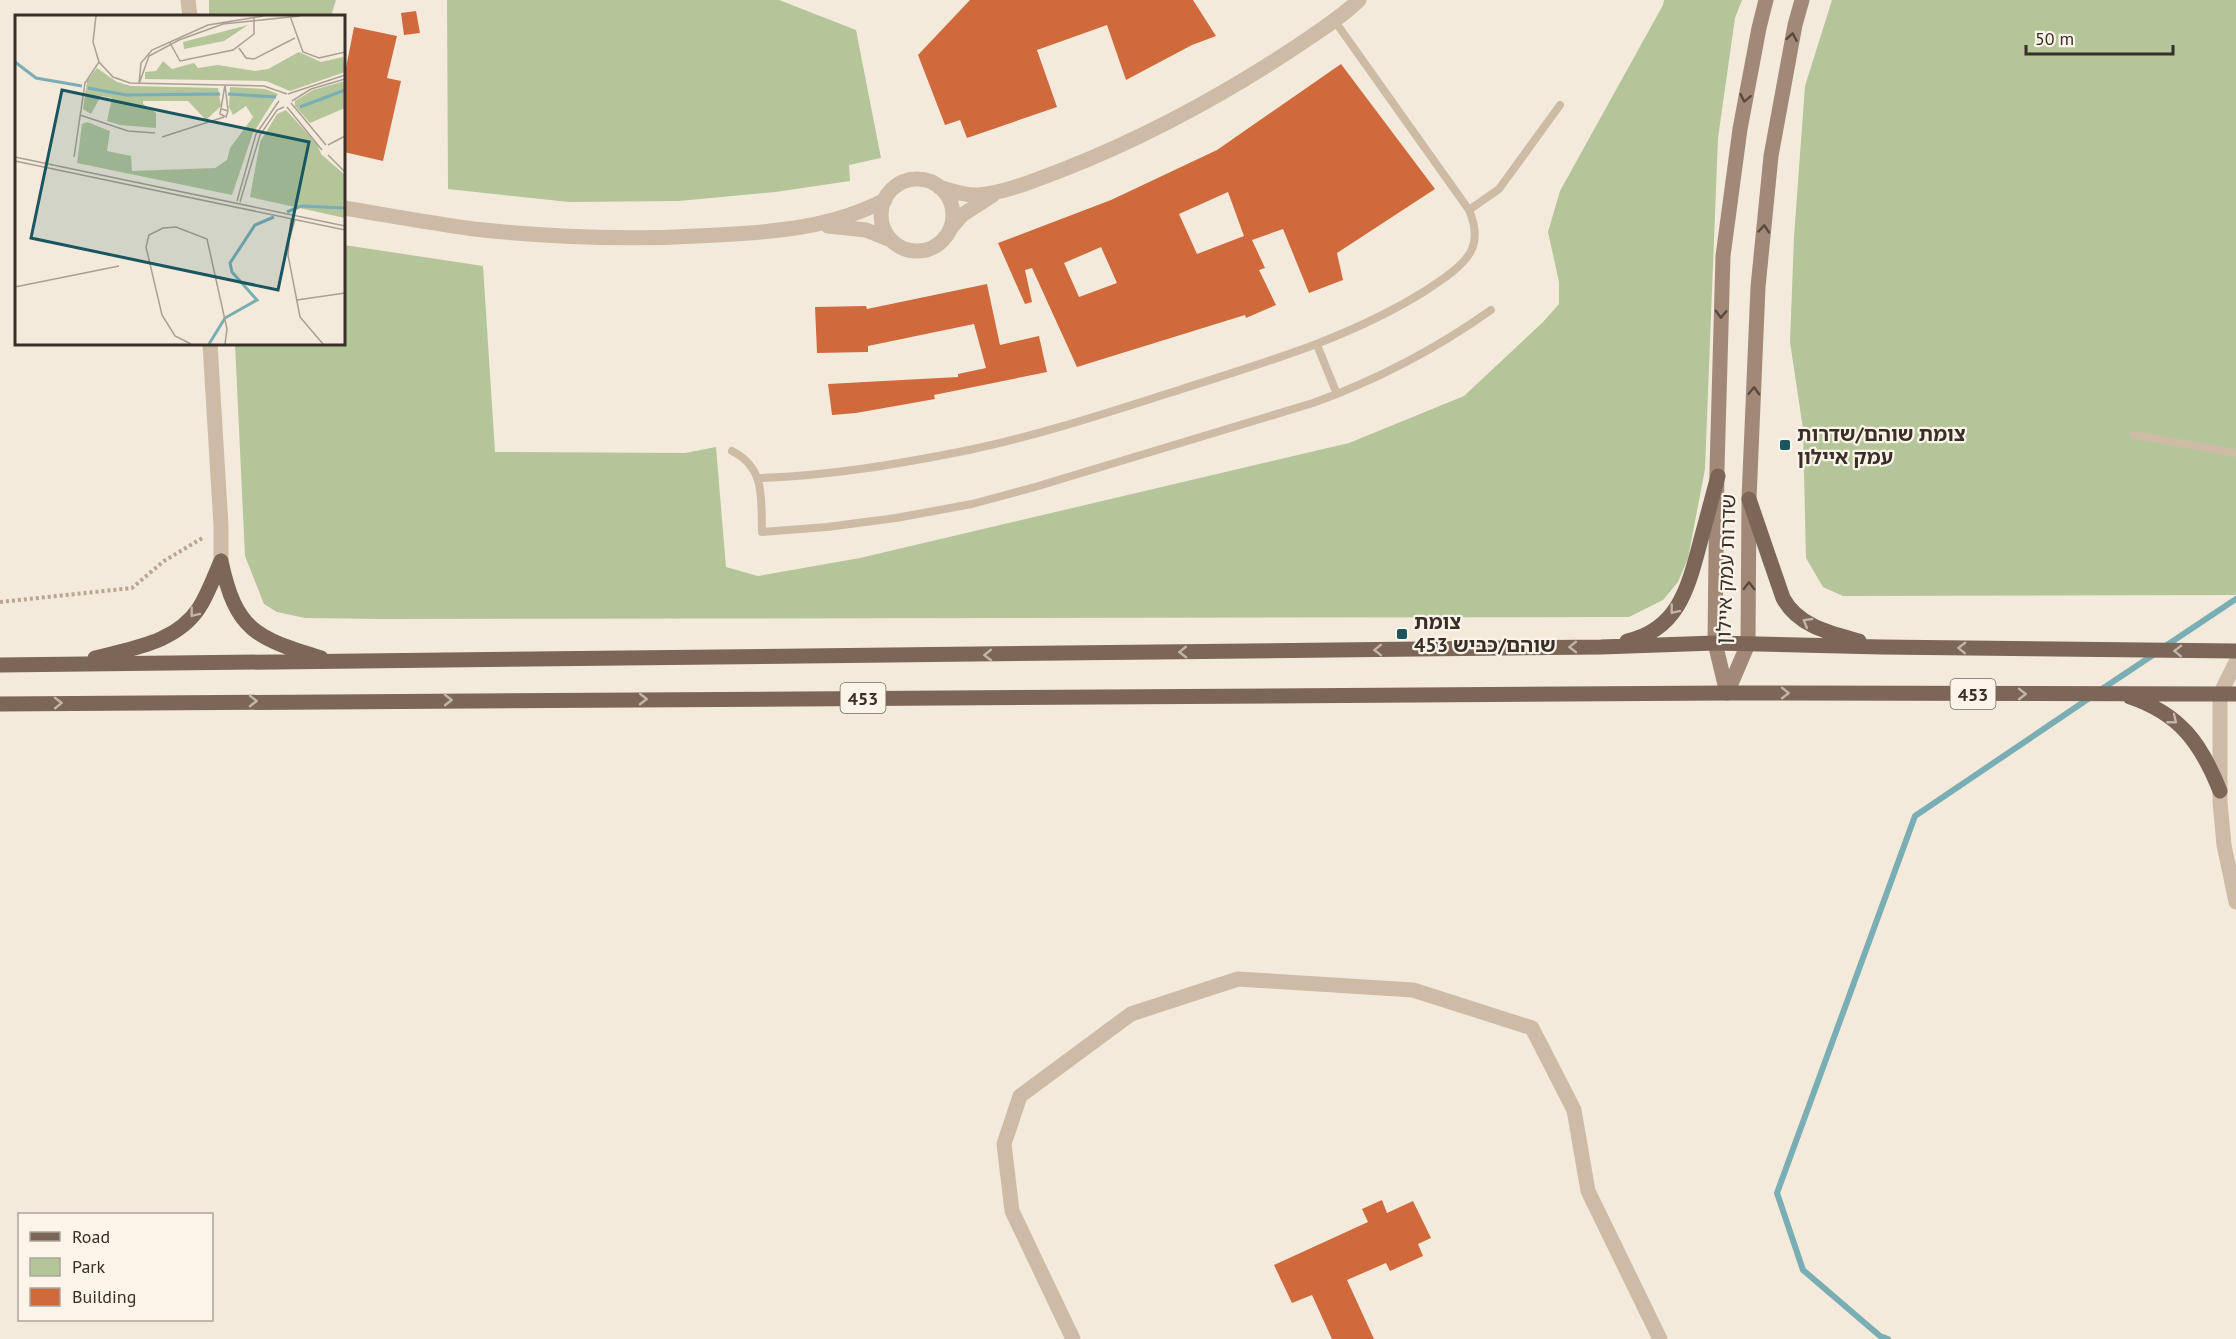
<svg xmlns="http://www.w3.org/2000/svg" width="2236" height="1339" font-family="'PT Sans','Noto Sans Hebrew',sans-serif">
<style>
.green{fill:#b4c59a}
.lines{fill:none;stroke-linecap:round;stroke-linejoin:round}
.stream{stroke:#78aeb4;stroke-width:6}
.building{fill:#d06a3d;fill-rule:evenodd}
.path{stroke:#baa590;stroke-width:4;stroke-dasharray:3 3;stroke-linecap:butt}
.service{stroke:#cebba6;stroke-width:8}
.minor{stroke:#cebba6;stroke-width:15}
.tertiary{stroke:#cebba6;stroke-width:15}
.secondary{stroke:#a28977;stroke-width:15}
.primary{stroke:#7c6657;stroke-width:15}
.oneway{stroke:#584940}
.oneway2{stroke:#c2b4a7}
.poi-dot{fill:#19565f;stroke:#fbf4e8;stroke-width:2}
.labels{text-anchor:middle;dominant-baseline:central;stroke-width:4.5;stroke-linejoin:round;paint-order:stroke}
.shield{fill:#fbf4e8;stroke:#736962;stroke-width:1.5}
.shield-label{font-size:18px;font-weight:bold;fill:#392e28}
.poi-label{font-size:20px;font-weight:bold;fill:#392e28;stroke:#fbf4e8;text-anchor:start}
.street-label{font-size:20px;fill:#392e28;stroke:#fbf4e8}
.inset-river{fill:none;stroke:#78aeb4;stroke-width:3}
.inset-road{fill:none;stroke:#a99f93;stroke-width:1.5}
.view{fill:#19565f;fill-opacity:0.15;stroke:#19565f;stroke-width:3}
.inset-edge{fill:none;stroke:#392e28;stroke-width:3}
</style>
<rect width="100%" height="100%" fill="#f4eadb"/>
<path class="green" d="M209,0H336L331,16H209Z
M447,0H779L856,30L881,158L849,165L850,181L775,192L679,201L569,202L448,189Z
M1664,0H1742L1735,18L1718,138L1705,469L1688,558L1678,582L1663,600L1629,617L381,619L305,618L277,612L264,604L245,556L235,344H344V245L483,266L495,452L685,453L716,447L726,567L758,576L860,558L1349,443L1464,396L1543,322L1559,304V282L1548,232L1560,191L1663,5Z
M1832,0H2236V595L1843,596L1823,587L1806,558L1803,429L1790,342L1794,237L1805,86Z"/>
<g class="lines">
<path class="stream" d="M2164,647L2236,599
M2102,689L2156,653
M1888,1339L1880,1336L1803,1270L1777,1193L1915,816L2091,697"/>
</g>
<path class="building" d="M970,0H1193L1216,36L1192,45L1126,80L1107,25L1037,50L1057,107L967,138L960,120L945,125L918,55Z
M416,11L420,33L404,35L401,13Z
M354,27L397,36L387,78L401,81L383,161L344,152V78Z
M1341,64L1435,189L1337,253L1343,280L1309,293L1283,229L1252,240L1265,268L1259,270L1276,305L1246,318L1245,315L1077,367L1032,268L1025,270L1032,302L1025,304L998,243L1111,200L1217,150ZM1228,192L1244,236L1197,254L1179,214ZM1101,247L1117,283L1079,297L1064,263Z
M987,284L1000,345L1039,336L1047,372L934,395L935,399L856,413L832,415L828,384L958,377V374L986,368L974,324L868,346V352L817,353L815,307L866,306L867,309Z
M1382,1200L1387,1213L1413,1201L1431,1238L1418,1244L1423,1256L1390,1271L1386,1263L1347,1280L1374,1339H1332L1312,1295L1292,1303L1274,1265L1368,1222L1362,1209Z"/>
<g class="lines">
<path class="path" d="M0,602L132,588L164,561L204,537"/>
<path class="service" d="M1469,210L1499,189L1560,105
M1317,345L1337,394
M2134,435L2236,453
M732,451C766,468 761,499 762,532L827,527L896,518L972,504L1035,487L1313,403C1377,380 1436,349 1491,310
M758,478C829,476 899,464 969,450C1041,435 1112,411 1182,389C1266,362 1350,338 1425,291C1440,281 1460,269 1470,253C1478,239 1475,224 1469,210L1334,20"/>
<path class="minor" d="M881 215a36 36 0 1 1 72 0a36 36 0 1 1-72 0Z
M939,187C952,191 965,196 979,195C1008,192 1035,180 1062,170C1141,139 1214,100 1285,54C1310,37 1337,21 1359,0
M344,208C387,215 430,223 474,229C555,238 637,240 718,235C776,232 834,227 885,200
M828,226L866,230L891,240
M951,228L962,215L993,195
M2236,662L2220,694V802L2224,845L2236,902
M1073,1339L1012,1211L1004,1144L1020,1096L1131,1014L1238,979L1413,990L1532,1028L1574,1110L1588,1191L1660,1339"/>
<path class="tertiary" d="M188,0L190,16
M210,344L221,526V561"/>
<path class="secondary" d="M1727,693L1748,644L1749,499L1758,287L1771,156L1795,25L1802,0
M1727,693L1715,643L1717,469L1723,256L1740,129L1759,28L1766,0"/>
<path class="primary" d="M1749,499L1783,598C1798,626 1830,633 1859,641
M221,561C236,631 256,638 321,658
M1627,641C1678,630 1688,588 1700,543C1706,521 1712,498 1718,476
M95,658C132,648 176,643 199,608C208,594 214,577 221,561
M0,665L1601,647L1715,643L1882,647L2236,651
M2130,697C2180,714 2201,743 2220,791
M0,704L1727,693L2236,694"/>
</g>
<defs><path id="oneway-chevron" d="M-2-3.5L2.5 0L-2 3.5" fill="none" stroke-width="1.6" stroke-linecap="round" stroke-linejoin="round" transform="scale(1.5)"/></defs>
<g class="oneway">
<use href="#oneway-chevron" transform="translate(1792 37) rotate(-80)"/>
<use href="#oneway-chevron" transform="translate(1745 98) rotate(101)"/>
<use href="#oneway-chevron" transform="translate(1764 229) rotate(-85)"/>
<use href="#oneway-chevron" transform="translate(1721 314) rotate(92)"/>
<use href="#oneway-chevron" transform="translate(1754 391) rotate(-88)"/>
<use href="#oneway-chevron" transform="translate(1749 586) rotate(-90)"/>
</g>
<g class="oneway2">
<use href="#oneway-chevron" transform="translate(1674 610) rotate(128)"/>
<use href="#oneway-chevron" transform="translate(194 613) rotate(128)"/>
<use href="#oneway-chevron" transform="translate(1807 622) rotate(-149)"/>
<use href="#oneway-chevron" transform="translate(1573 647) rotate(179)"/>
<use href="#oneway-chevron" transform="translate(1962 648) rotate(-179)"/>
<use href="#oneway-chevron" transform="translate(1378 650) rotate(179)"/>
<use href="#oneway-chevron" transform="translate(2178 651) rotate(-179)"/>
<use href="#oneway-chevron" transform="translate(1183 652) rotate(179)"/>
<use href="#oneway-chevron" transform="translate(988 655) rotate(179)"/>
<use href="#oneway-chevron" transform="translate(1785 693)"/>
<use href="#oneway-chevron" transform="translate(2022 694)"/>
<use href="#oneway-chevron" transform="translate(643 699)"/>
<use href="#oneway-chevron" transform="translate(448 700)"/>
<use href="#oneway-chevron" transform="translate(253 701)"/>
<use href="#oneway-chevron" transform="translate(58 703) rotate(-1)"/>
<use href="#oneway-chevron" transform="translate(2173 720) rotate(39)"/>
</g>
<g class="poi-dot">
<rect x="1779" y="439" width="12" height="12" rx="3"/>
<rect x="1396" y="628" width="12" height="12" rx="3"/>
</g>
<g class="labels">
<g class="shield">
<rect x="1950.5" y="679" width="45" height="30" rx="4.5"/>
<rect x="840.5" y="683" width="45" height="30" rx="4.5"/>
</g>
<g class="shield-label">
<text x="1973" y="694">453</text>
<text x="863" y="698">453</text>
</g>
<g class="poi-label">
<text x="1797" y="434">צומת שוהם/שדרות<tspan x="1797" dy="23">עמק איילון</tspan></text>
<text x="1414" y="622">צומת<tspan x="1414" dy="23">שוהם/כביש 453</tspan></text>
</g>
<g class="street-label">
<text transform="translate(1726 569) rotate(-88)">שדרות עמק איילון</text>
</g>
</g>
<g transform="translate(15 15)">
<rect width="330" height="330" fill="#f4eadb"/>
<path d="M233,10L209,26L169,34L168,27ZM284,37L306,47L328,42L330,57L275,76L251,66L130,64V57L141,56L148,46L157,54L179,48L183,53L203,50L240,56L253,54ZM82,53L102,67L116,71L203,73L206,91L191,105L173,86H128V89L141,98V113L105,110L92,106L97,83L86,81L76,99L68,94L72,66ZM330,66V93L295,108L280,91V86L298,75ZM215,72L250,74L263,79L238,118L217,180L62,148L67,109L72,107L95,116L92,136L116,141L117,156L200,153L212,145L215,133L238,102L231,91L218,100L214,92ZM271,95L302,129L306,139L330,160V203L235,182L245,127L262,99Z" fill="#b4c59a"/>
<path class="inset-river" d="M0,47L21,63L67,71M73,73L111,80L205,79M213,79L261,82M285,92L330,75M272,197L286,191L330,193M194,329L210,303L242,285L217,257L215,248L240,210L259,202"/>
<path class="inset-road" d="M275,1L288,37L304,43L330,37M155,28L165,46L218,35L239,19V3M224,33L231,43L239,44L280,23M84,47L98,62L115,68L249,71L272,79M124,69L134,41L164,25L208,9L285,1M124,69L126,48L137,35L193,10L248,1M210,70L213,95M273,79L330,60M277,86L296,74L330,64M276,88L311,130M272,92L307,135M207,94L213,96L211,102L205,99L210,70M65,100L113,116L140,118M147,122L209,102M313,130L330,121M313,140L330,157M0,142L330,211M59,142L70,68L84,47L78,27L81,1M0,146L330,215M222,186L241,119L264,86M225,187L245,120L262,95L269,92M276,203L273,240L285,302L308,329M274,226L280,204M0,272L104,251M282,285L330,278M176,329L160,321L147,300L131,232L134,220L148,213L161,212L192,224L212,314L210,329"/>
<path class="view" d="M47,75L294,127L263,275L16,223Z"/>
<rect width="330" height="330" class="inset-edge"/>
</g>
<rect x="18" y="1213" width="195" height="108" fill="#fbf4e8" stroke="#ada59b" stroke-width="1.5"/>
<rect x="30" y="1232" width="30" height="9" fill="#7c6657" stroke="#ada59b" stroke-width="1.5"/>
<text x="72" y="1243" font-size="18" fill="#392e28">Road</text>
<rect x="30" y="1258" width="30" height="18" fill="#b4c59a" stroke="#ada59b" stroke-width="1.5"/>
<text x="72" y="1273" font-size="18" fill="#392e28">Park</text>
<rect x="30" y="1288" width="30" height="18" fill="#d06a3d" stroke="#ada59b" stroke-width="1.5"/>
<text x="72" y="1303" font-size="18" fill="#392e28">Building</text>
<path d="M2026 45v9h147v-9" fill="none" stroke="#392e28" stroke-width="3"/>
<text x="2035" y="45" font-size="18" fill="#392e28" stroke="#fbf4e8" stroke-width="4.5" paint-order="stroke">50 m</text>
</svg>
